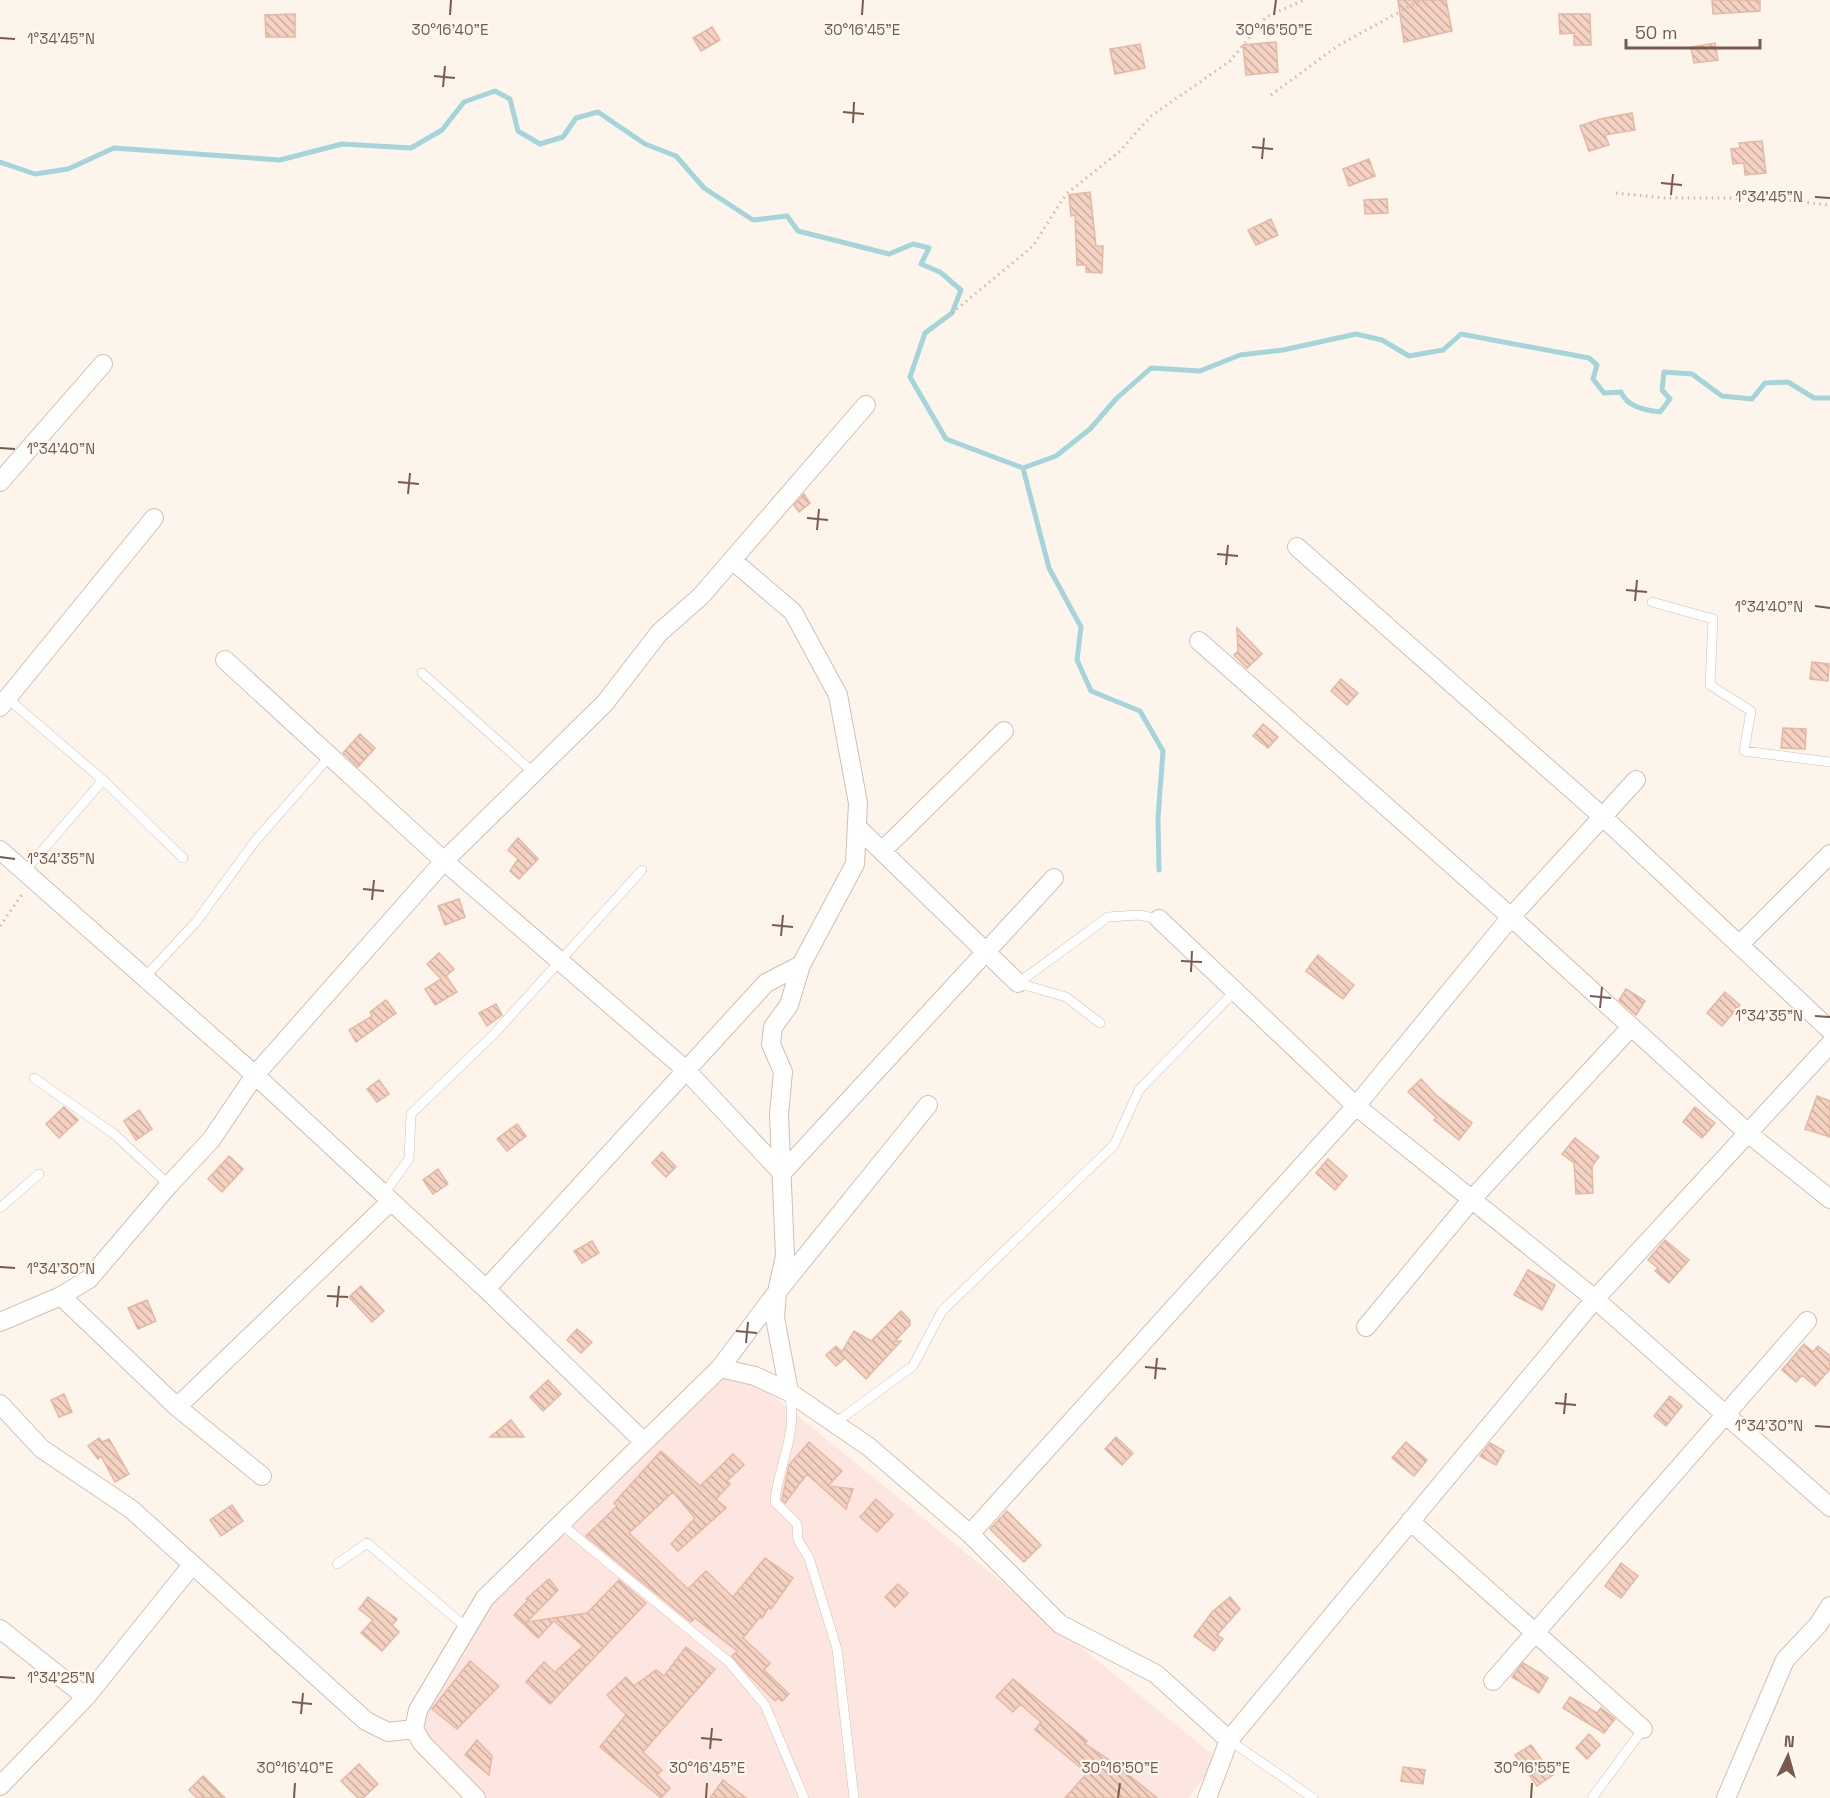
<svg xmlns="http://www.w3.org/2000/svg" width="1830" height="1798" font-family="'Space Grotesk',sans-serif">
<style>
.commercial{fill:#fde6df}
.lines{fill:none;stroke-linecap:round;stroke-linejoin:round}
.stream{stroke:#a4d5da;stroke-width:5}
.building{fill:url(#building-back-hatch);stroke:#e6b8a2;stroke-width:1.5}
.service-casing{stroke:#d3beb2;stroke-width:10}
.minor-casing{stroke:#d3beb2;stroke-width:20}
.path{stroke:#d9b5a4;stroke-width:3;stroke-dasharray:1.5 4.5;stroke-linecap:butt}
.service{stroke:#fff;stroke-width:9}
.minor{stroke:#fff;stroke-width:18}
.ticks{fill:none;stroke:#7a5a4c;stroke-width:2}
.ticks-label{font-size:15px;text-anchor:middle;fill:#7a5a4c;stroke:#fff9f2;stroke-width:4.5;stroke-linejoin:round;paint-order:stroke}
</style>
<defs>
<pattern id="building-back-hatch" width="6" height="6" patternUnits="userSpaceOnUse" patternTransform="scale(1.5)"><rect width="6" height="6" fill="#f3d2c2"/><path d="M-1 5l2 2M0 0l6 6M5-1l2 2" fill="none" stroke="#caada0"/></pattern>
</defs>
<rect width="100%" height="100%" fill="#fdf5eb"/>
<path class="commercial" d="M737,1366L1218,1759L1188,1798H486L418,1726L487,1609Z"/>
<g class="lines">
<path class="stream" d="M0,162L35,174L68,169L114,148L280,160L342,144L411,148L442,130L464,102L495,91L510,99L518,131L540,144L563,137L576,118L598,112L645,144L676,156L704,188L753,220L787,216L798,231L889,254L913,244L929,248L921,264L940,272L961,290L952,313L925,333L910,377L946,439L1023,468L1056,456L1090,429L1117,398L1151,368L1200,371L1240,355L1283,350L1356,334L1382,340L1409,356L1443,350L1461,334L1589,358L1597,365L1593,379L1604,393L1621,392C1627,407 1645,410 1660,412L1670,399L1662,390L1664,372L1692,374L1722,396L1752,399L1765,383L1788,382L1814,398H1830
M1023,468L1049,568L1081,627L1077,660L1091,691L1140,711L1163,751L1158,818L1159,870"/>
</g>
<path class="building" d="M1398,0H1446L1452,31L1404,42Z
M1712,0H1760V11L1713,14Z
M295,14V37H266L265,15Z
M1559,14H1590L1591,45H1574V33L1560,34Z
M712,27L720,40L701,51L693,38Z
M1276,42L1278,72L1246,75L1243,45Z
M1715,43L1718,60L1694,63L1691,47Z
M1140,44L1145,68L1115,74L1110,49Z
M1632,113L1635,130L1605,135L1609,145L1589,151L1580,126L1600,119Z
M1762,141L1766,173L1745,175L1744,163L1733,164L1731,149L1740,148L1739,143Z
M1369,159L1375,176L1349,186L1343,169Z
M1090,192L1096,246H1103L1102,273L1086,272V265H1077L1075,215L1071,216L1069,195Z
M1387,199L1388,213L1365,214L1364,200Z
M1271,219L1278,235L1256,245L1248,230Z
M804,494L810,503L799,512L794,505Z
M1237,628L1262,654L1247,668L1234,655L1238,651Z
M1812,662L1829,664L1828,681L1810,679Z
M1341,679L1358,693L1347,705L1331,691Z
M1263,724L1278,737L1268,748L1253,736Z
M1783,728L1806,729L1805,749L1781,748Z
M360,734L375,748L358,767L343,753Z
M518,838L538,859L519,879L510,871L518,859L508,850Z
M459,899L465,917L445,925L438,906Z
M439,953L454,969L446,976L457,992L435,1005L425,989L441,979L427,964Z
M1318,955L1354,985L1343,999L1306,971Z
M1626,989L1645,1001L1636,1015L1619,1000Z
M1725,992L1740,1005L1722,1026L1707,1013Z
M386,1000L396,1013L356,1042L349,1030L372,1016L370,1012Z
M496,1004L502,1015L487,1026L479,1013Z
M1421,1079L1436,1095L1472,1123L1459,1140L1434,1120L1436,1117L1408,1092Z
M379,1080L389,1094L377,1102L367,1089Z
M1817,1096L1830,1101V1137L1805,1129Z
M64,1107L78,1120L59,1138L46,1124Z
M1695,1107L1715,1123L1702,1138L1683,1122Z
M139,1110L152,1129L136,1140L124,1121Z
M517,1124L526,1136L507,1151L497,1139Z
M1575,1138L1599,1157L1592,1166L1593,1193L1576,1194L1574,1163L1562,1154Z
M662,1152L676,1167L666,1177L652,1163Z
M229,1156L243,1169L222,1192L208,1179Z
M1328,1159L1347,1176L1335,1190L1316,1173Z
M438,1169L448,1184L433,1194L423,1180Z
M1665,1240L1689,1260L1669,1283L1655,1271L1658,1268L1648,1260Z
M592,1241L599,1253L582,1263L574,1251Z
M1528,1270L1555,1285L1542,1310L1514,1295Z
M361,1286L384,1311L372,1322L349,1297Z
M147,1300L156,1321L138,1329L128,1308Z
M901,1311L910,1320V1325L895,1341H901L866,1379L845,1358L836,1366L826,1355L836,1346L842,1352L854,1331L871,1341Z
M577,1329L592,1342L581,1353L567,1340Z
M1804,1344L1813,1352L1818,1346L1830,1356V1369L1815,1386L1802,1375L1796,1382L1782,1370Z
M548,1380L561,1394L543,1411L530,1397Z
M64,1394L72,1412L59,1417L51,1400Z
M1670,1396L1682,1406L1666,1426L1654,1416Z
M511,1420L524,1437H490Z
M1116,1437L1133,1453L1122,1465L1105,1449Z
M99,1438L102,1442L109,1439L129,1474L115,1482L101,1456L98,1459L88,1446Z
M809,1442L842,1471L828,1486L853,1489L846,1509L807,1474L785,1503L782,1500L789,1465Z
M1406,1442L1427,1460L1414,1476L1392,1458Z
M1490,1443L1504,1451L1496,1465L1480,1456Z
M661,1451L700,1486L733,1454L744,1465L727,1481L730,1484L716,1499L726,1508L678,1551L671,1544L695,1518L673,1492L629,1533L688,1589L706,1571L733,1597L765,1558L793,1578L771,1609L769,1607L762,1618L760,1617L743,1638L770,1663L764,1670L789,1694L782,1701L778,1698L775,1701L748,1674L732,1656L737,1651L695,1618L691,1622L586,1536L617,1506L614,1503Z
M876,1499L893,1515L877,1532L860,1517Z
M232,1505L243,1521L221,1536L210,1520Z
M1007,1511L1041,1545L1024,1562L990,1529Z
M1621,1563L1638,1576L1621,1598L1605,1586Z
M549,1579L558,1590L527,1622L587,1613L619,1580L646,1603L550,1704L526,1682L544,1662L555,1672L583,1646L554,1621L538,1638L514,1615L528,1600L526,1599Z
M898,1584L908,1593L895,1607L885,1597Z
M368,1597L397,1619L392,1625L399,1632L382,1651L361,1633L373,1620L359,1609Z
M1230,1597L1240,1609L1217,1635L1223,1639L1214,1651L1194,1636L1212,1612Z
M686,1647L715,1669L643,1752L662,1770L657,1775L670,1788L661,1798L600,1747L626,1715L607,1695L626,1677L634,1686L656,1670L664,1676Z
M470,1661L499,1686L457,1729L432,1709Z
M1523,1663L1548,1678L1539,1693L1512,1677Z
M1013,1679L1087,1741L1085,1744L1114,1763L1157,1798H1065L1087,1773L1035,1730L1041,1722L1020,1704L1013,1712L996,1697Z
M1570,1697L1597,1713L1601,1708L1615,1719L1604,1733L1563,1708Z
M1589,1734L1600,1745L1587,1759L1576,1748Z
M477,1740L492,1756L489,1775L465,1755Z
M1531,1745L1553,1775L1537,1786L1515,1755Z
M359,1764L378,1784L363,1798H358L341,1781Z
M1403,1767L1425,1770L1423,1784L1401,1781Z
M203,1776L225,1798H197L189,1790Z
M723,1780L746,1798H710Z"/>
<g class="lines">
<g class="service-casing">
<path id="service" d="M1652,602L1713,619L1710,685L1751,711L1744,751L1830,762
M422,673L534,773
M7,698L103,780L183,858
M24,872L103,780
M144,978L196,922L256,840L330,756
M1018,983L1108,917L1139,915L1159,919
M1018,983L1066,997L1100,1023
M34,1078L114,1134L169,1185
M383,1195L409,1159L411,1114L494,1034L642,870
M0,1208L39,1174
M789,1394C799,1432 778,1465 775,1502L797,1524L798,1540L809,1558L837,1649L854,1798
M835,1423L913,1366L942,1311L1114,1145L1139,1090L1236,990
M561,1524L729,1662L765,1705L804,1798
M337,1564L367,1543L467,1628
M1229,1740L1313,1798
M1592,1798L1643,1729"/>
</g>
<g class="minor-casing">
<path id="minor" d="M0,482L103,364
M1297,547L1603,817L1830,1030
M732,560L793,612L838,695L858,803L855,864L801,965L789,1005L773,1027L771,1044L783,1072L779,1114L785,1256L777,1292L775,1318L789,1392
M1199,641L1511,917L1749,1134L1830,1199
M225,660L444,861L686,1070L782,1173L1054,878
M0,707L154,518
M857,827L1018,983
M0,850L255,1075L486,1289L644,1442
M882,851L1004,731
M1159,919L1356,1106L1595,1299L1830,1507
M1739,945L1830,854
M486,1289L766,983L801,965
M61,1296L177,1407L262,1476
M0,1322L61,1296L89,1279L169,1185L211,1140L255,1075L444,861L605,703L659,633L701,596L866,405
M1366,1327L1472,1199L1631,1027
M720,1368L755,1376L789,1392L869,1447L970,1534L1060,1624L1156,1674L1229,1740
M0,1404L42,1449L131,1509L366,1721L388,1732L414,1729
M177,1407L390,1202
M1410,1521L1643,1729
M970,1534L1356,1106L1511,917L1636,780
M0,1629L86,1697
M1493,1681L1807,1321
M0,1786L86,1697L192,1565
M476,1798L422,1743L414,1729L418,1710L485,1598L720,1368L777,1292L928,1105
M1207,1798L1229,1740L1595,1299L1830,1044
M1726,1798L1785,1660L1818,1625L1830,1606"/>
</g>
<path class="path" d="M1271,95L1339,45L1421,0
M1616,193L1664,198H1764L1830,205
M952,313L1033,246L1066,194L1119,152L1151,116L1230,61L1266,17L1304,0
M0,926L23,893"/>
<use href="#service" class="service"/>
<use href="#minor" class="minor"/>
</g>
<path class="ticks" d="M450,15L451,0M862,15L863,0M1274,15L1276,0M0,38L15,39M434,76L455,78M443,87L445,66M843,112L864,114M853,123L854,102M1252,147L1273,149M1262,159L1264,138M1661,183L1682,185M1671,195L1673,174M1815,197L1830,198M0,448L15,449M398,482L419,484M408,494L410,473M807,518L828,520M817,530L819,509M1217,554L1238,556M1226,565L1228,545M1626,590L1647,592M1635,601L1637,580M1815,606L1830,608M0,857L15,859M363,889L384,891M372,900L374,880M772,925L793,927M781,936L783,915M1181,961L1202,962M1191,972L1192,951M1590,996L1611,998M1600,1008L1602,987M1815,1016L1830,1017M0,1267L15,1268M327,1296L348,1297M337,1307L339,1286M736,1331L757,1333M746,1343L748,1322M1145,1367L1166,1369M1155,1379L1157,1358M1555,1403L1576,1405M1564,1414L1566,1393M1815,1426L1830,1427M0,1677L15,1678M292,1702L312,1704M301,1714L303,1693M701,1738L722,1740M710,1749L712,1728M294,1798L295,1783M706,1798L707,1783M1118,1798L1120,1783M1531,1798L1532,1783"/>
<g class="ticks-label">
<text x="450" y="35">30°16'40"E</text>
<text x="862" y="35">30°16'45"E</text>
<text x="1274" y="35">30°16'50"E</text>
<text x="61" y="44">1°34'45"N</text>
<text x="1769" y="202">1°34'45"N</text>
<text x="61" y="454">1°34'40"N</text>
<text x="1769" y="612">1°34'40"N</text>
<text x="61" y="864">1°34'35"N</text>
<text x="1769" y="1021">1°34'35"N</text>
<text x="61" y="1274">1°34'30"N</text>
<text x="1769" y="1431">1°34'30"N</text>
<text x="61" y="1683">1°34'25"N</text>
<text x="295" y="1773">30°16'40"E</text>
<text x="707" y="1773">30°16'45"E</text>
<text x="1120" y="1773">30°16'50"E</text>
<text x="1532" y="1773">30°16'55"E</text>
</g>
<g transform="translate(1788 1756) rotate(5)" stroke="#fff9f2" stroke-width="4.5" paint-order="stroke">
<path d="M0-4.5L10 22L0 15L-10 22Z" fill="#7a5a4c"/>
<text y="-9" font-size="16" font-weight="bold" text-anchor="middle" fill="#7a5a4c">N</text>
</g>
<path d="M1626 39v9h134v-9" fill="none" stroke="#7a5a4c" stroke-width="3"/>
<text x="1635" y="39" font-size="18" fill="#7a5a4c" stroke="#fff9f2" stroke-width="4.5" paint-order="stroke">50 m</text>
</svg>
